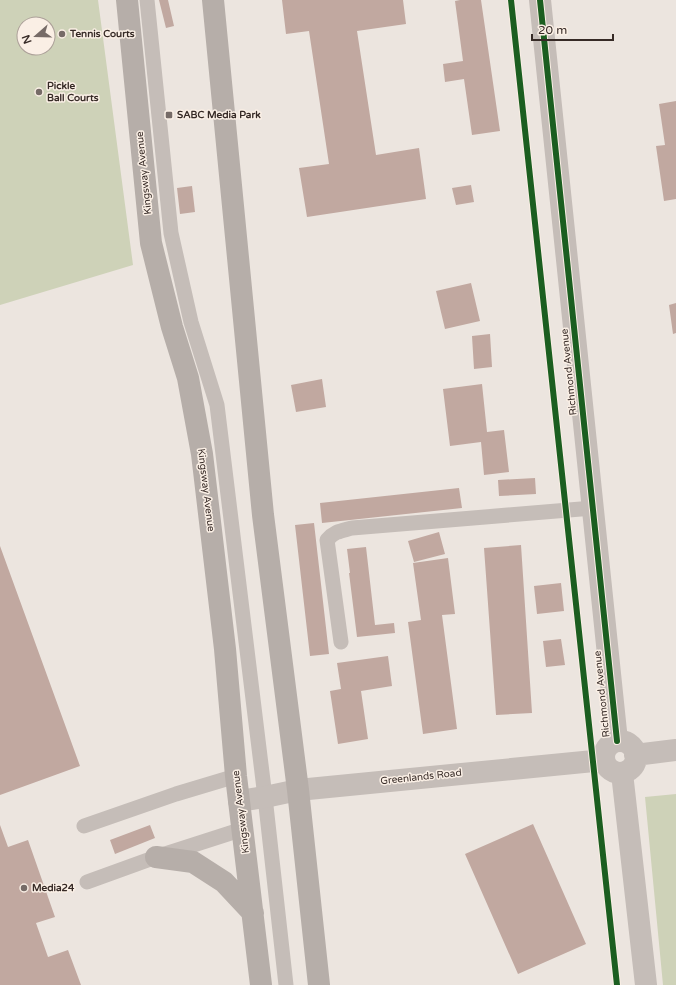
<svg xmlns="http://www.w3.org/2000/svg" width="676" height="985" font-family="'Varela Round',sans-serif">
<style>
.green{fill:#ced2b8;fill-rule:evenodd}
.building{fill:#c1a8a0}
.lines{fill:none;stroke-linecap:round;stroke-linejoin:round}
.service{stroke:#c5bdb8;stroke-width:15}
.minor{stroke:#c5bdb8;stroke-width:22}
.secondary{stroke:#b6aea9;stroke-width:22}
.cycleway-casing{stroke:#faefe5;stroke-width:8}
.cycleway{stroke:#1b5e20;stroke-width:6}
.poi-dot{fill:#766b67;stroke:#faefe5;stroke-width:1.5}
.labels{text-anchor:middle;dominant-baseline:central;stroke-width:3;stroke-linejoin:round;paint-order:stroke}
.poi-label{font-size:10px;font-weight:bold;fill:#362a26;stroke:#faefe5;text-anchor:start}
.street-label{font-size:10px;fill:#362a26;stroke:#faefe5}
</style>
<rect width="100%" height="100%" fill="#ece5df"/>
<path class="green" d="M0,0H98L133,265L0,305ZM24,24H48V48H24Z
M676,794V985H663L645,797Z"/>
<path class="building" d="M159,0H168L174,26L166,28Z
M282,0H403L406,24L357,31L376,155L419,148L426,199L307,217L299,168L329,164L309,31L286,34Z
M460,0H481L500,131L472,135L464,79L445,82L443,64L463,61L455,1Z
M676,101V199L664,201L656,146L665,145L659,104Z
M471,185L474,202L456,205L452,188Z
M192,186L195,212L180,214L177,188Z
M471,283L480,321L445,329L436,291Z
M676,303V333L673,334L669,305Z
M490,334L492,367L474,369L472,336Z
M322,379L326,407L296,412L291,385Z
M482,384L487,432L504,430L509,472L484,475L481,442L450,446L443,389Z
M535,478L536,494L499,496L498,480Z
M459,488L462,508L322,523L320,503Z
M314,523L329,654L310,656L295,525Z
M439,532L445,554L414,562L408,541Z
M521,545L532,713L496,715L484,548Z
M0,546L80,766L0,795Z
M366,547L375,625L394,623L395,633L357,637L349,573H350L347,549Z
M448,558L455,614L442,615L457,729L423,734L408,622L421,620L413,563Z
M561,583L564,611L537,614L534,586Z
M561,639L565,665L546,667L543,641Z
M388,656L392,686L361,691L368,739L338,744L330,691L341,689L337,663Z
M533,824L586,944L518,974L465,854Z
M0,825L8,847L28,840L55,917L36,923L48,957L68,950L81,985H0Z
M150,825L155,838L115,854L110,840Z"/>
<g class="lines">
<path class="service" d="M147,0L171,233L191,322L217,405L265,797L286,985
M341,642L327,540C335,531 341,531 352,528L593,508
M84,826L176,794L236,776
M87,882L156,857L243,829"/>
<path class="minor" d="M540,0L617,741
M604 757a16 16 0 1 1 32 0a16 16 0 1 1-32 0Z
M635,755L676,750
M622,773L646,985
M239,801L265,797L298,790L604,760"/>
<path class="secondary" d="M127,0L151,243L172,327L188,378L202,454L225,649L236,776L261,985
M213,0L263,515L298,790L319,985
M156,857L193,862L224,882L253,913"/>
<g class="cycleway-casing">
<path id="cycleway" d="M511,0L617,985
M540,0L617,741"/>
</g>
<use href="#cycleway" class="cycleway"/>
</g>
<g class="poi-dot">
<circle cx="62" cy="34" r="4"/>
<circle cx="39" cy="92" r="4"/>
<rect x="165" y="111" width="8" height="8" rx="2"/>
<circle cx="24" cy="888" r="4"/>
</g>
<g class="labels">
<g class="poi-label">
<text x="70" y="34">Tennis Courts</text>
<text x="47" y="86">Pickle<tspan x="47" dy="12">Ball Courts</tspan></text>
<text x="177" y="115">SABC Media Park</text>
<text x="32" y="888">Media24</text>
</g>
<g class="street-label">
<text transform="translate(144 173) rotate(-96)">Kingsway Avenue</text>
<text transform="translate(569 372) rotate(-96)">Richmond Avenue</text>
<text transform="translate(206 490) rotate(83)">Kingsway Avenue</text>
<text transform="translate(602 694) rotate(-96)">Richmond Avenue</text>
<text transform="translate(421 777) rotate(-6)">Greenlands Road</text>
<text transform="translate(241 812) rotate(-97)">Kingsway Avenue</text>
</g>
</g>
<g transform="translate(36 36) rotate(250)"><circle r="19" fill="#faefe5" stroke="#aca099"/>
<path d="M0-3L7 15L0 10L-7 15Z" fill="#766b67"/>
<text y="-6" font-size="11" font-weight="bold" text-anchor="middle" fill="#362a26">N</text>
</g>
<path d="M532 34v6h81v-6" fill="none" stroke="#362a26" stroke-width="2"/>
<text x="538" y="34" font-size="12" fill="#362a26" stroke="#faefe5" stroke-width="3" paint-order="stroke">20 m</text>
</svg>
